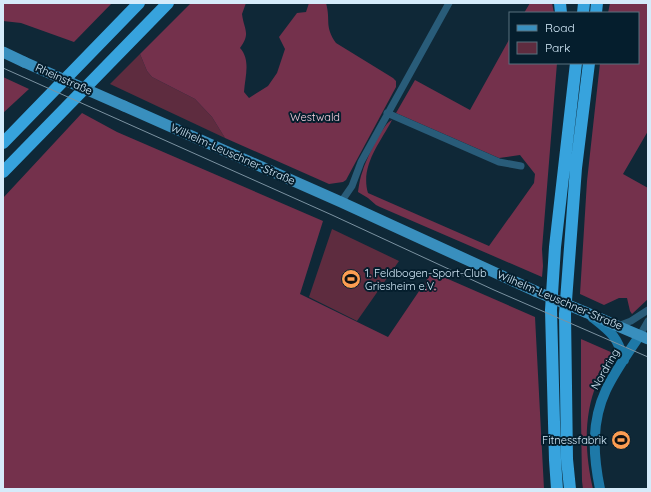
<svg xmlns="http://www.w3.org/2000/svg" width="651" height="492" font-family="Quicksand,sans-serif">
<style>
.green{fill:#5e2c3f}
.forest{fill:#74314c}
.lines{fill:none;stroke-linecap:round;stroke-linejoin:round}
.minor{stroke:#295c79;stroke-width:7}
.secondary{stroke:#1e79a8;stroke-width:10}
.primary{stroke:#398fbe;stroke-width:11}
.motorway{stroke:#37a3dd;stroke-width:12}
.tram{stroke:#7b92a1;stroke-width:1}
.primary-bridge{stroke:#398fbe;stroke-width:11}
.labels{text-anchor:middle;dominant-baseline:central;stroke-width:4;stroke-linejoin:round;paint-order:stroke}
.street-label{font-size:11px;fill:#d5ebfa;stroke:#051e2d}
.park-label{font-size:11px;fill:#fdd2e0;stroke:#051e2d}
.poi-label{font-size:11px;fill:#d5ebfa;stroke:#051e2d;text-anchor:start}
</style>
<rect width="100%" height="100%" fill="#0f2837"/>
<path class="green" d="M140,54L147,71L152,77L195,99L212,117L225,138L110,84Z
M332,229L399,261L357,321L309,297Z"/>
<path class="forest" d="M3,3H112L74,42L21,23L3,21Z
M191,3H246L242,14C244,30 251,33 240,48C251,60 245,77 244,92L249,98L268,86L277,73L285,49L279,37L297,13L306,12L309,3H326C331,21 324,26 336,43L393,78L396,81V87L346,180L343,182L329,184L225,138L212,117L195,99L152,77L147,71L140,54Z
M530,3H552L554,13H524Z
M610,3H648V131L623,174L648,188V299L632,314L630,311L627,298H619L604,305L580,294L587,181L600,63H638V13H608Z
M510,38V63H557L542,249L543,266L542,277L380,207L376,205L368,198L358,192C359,185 360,177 363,170C366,160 383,123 392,120C380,143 360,166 368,193L489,246L534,183L535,174L520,155L499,158L396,113L415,80L470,110Z
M3,77L29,89L3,113Z
M82,113L117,132L323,221L300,294L388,337L432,272L535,317L544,489H3V198Z
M581,339L613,353C608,363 601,373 597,383C583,416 585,455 593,489H583L582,481L581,417Z"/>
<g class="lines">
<path class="minor" d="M387,113L499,162L521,166
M341,202L352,186L361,162L449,3
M618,326L631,321L648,310
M640,335L648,321"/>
<path class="secondary" d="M592,317C611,332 617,336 624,360
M600,489C593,455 591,422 606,390C615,371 628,353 640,335"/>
<path class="primary" d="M3,52L24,62
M124,106L341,202L535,291
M585,312L648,339"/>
<path class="motorway" d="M560,3L561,13
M583,13L584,3
M596,13L597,3
M3,143L139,3
M3,172L168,3
M557,489L555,460L551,310L555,247L576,63
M570,489L567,459L565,314L576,168L589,63"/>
<path class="tram" d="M3,68L332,215L494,290L648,357"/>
<path class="primary-bridge" d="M24,62L124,106
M535,291L585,312"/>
</g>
<defs>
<g id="stadium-disc" transform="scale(1)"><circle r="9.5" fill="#fc9d52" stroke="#051e2d"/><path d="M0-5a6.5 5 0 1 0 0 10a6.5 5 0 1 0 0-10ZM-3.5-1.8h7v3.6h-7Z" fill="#111"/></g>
</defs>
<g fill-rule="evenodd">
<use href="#stadium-disc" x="351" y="279"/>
<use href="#stadium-disc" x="621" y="440"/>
</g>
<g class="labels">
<g class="street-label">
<text transform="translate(64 79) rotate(24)">Rheinstraße</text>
<text transform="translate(233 154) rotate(24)">Wilhelm-Leuschner-Straße</text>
<text transform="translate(560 300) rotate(23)">Wilhelm-Leuschner-Straße</text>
<text transform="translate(605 369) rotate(-60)">Nordring</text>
</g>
<g class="park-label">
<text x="315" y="117">Westwald</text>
</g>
<g class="poi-label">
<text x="365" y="273">1. Feldbogen-Sport-Club<tspan x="365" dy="13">Griesheim e.V.</tspan></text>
<text x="607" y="440" text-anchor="end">Fitnessfabrik</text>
</g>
</g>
<rect width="651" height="492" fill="none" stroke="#d5ebfa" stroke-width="8"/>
<rect x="509" y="12" width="130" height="52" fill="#051e2d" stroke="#58707f"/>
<rect x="517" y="25" width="20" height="6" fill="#398fbe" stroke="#58707f"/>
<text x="545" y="32" font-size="12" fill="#d5ebfa">Road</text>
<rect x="517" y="42" width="20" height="12" fill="#5e2c3f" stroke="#58707f"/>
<text x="545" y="52" font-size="12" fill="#d5ebfa">Park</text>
</svg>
